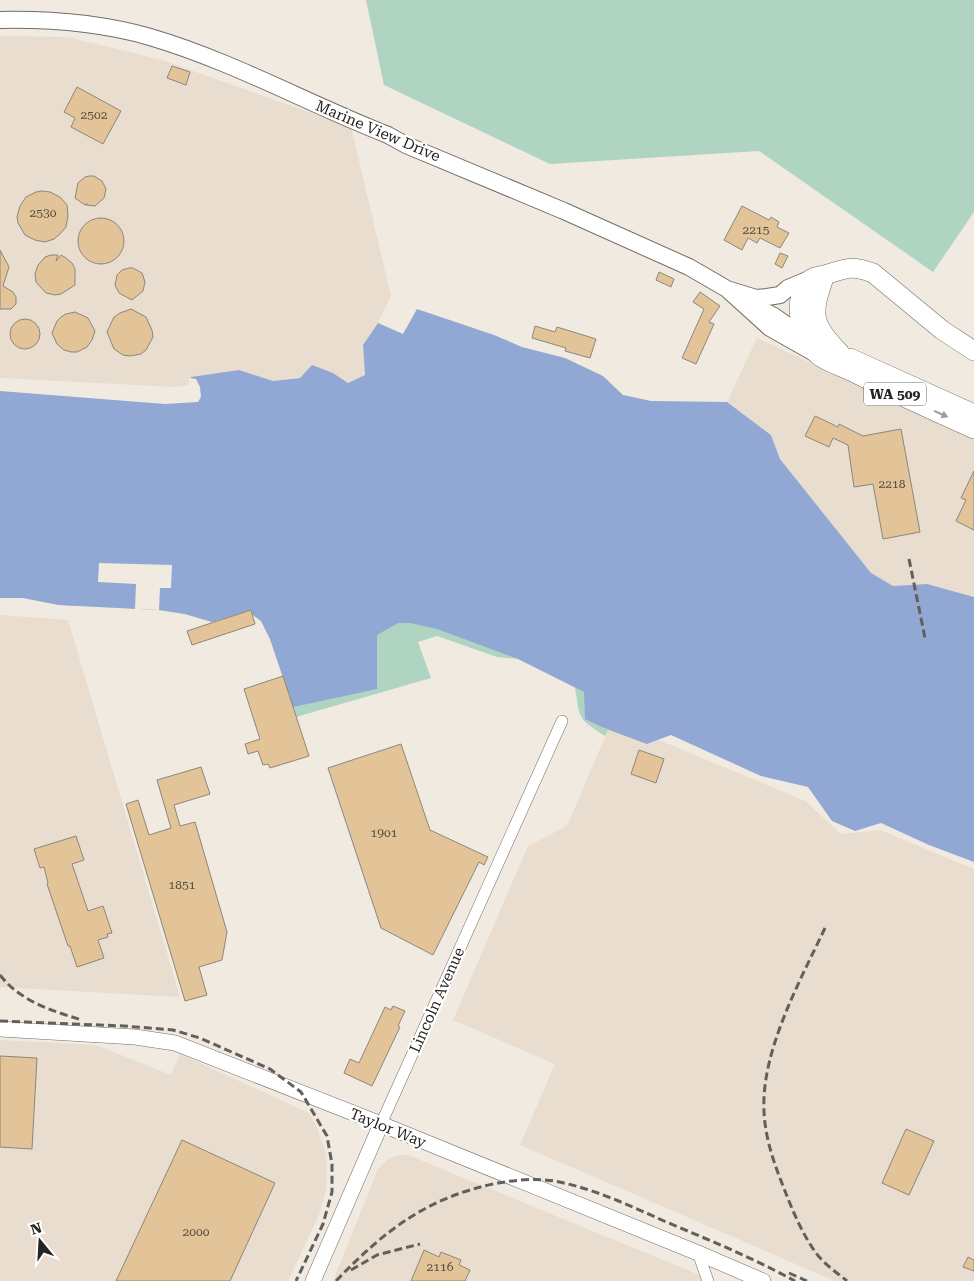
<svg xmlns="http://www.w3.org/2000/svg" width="974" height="1281" font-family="'Roboto Serif',serif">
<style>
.built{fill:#e8ddce}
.green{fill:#b0d4c2}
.water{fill:#90a8d3}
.pier{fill:#f0eae1}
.building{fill:#e3c498;stroke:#8c867e}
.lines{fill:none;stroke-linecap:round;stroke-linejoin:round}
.minor-casing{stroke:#726d65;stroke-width:12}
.tertiary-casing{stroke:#726d65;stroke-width:16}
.secondary-casing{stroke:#726d65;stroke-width:18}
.primary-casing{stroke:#726d65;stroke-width:20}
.minor{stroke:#fff;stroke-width:11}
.tertiary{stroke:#fff;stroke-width:15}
.secondary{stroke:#fff;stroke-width:16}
.primary{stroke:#fff;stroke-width:19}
.rail{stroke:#635f5b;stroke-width:3;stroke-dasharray:8 4;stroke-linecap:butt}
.oneway{fill:#9d9c9b}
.labels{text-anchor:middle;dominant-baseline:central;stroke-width:4.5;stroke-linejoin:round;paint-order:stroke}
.number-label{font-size:12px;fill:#554c3f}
.shield{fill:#fff;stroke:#676664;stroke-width:1}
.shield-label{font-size:14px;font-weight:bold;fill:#262421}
.street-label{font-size:15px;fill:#262421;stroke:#fff}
</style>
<rect width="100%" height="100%" fill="#f0eae1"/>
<path class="built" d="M0,36L67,37L162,60L351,127L391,296L378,323L363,345L365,375L348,383L333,373L273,381L239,370L190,387L175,389L0,381Z
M757,338L974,439V597L927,584L893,586L870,573L780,459L771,435L727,402Z
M0,615L68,620L180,997L0,987Z
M608,730L647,744L659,740L805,801L841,834L880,830L974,869V1281H835L520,1145L555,1064L453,1020L528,846L567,826Z
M0,1040L96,1045L171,1075L180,1054L309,1113L316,1125L325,1151L327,1164L326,1190L319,1215L288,1281H0Z
M397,1155H408L714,1281H333L378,1169L388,1159Z"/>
<path class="green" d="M366,0H974V212L933,272L759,151L550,164L384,85Z
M0,575L449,609L642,725L647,744L608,730L605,736C577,718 580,719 575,687L519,659L497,657L437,636L418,642L431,678L296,717L270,639L261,621L253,615L251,610L212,622L185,614L159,610L59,605L23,598H0Z"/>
<path class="water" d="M417,309L494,335L522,347L565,358L603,376L623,395L651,401L727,402L771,435L780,459L871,573L893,586L927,584L974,597V862L929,845L881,823L855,831L832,821L808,787L761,776L671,735L647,744L602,727L585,719L584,692L518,659L437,629L410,623H398L377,635V689L293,707L270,639L261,621L253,615L251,610L212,622L185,614L159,610L59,605L23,598H0V381L175,389L190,387L191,377L239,370L273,381L300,378L312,365L333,373L348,383L365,375L363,345L378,323L403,334Z"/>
<path class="pier" d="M0,378L175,387L188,385L189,378L196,379L200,387L201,397L198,402L165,404L0,391Z
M99,563L172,565L171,588H160L159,610L135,609L136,584L98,582Z"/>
<path class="building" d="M172,66L190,72L186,85L167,78Z
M77,87L121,111L103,144L71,127L75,118L64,112Z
M89,176H94L102,181L106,189L104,198L95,206L86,205L87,203L85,205L75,198L78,183L85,177Z
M42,191L50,192L60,197L67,205L68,216L66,227L60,234L54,239L45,242L35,240L25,235L18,223L17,217L20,206L26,197L36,192Z
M742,206L769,220L771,217L779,222L777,227L789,233L780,248L760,238L757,243L748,238L742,250L724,240Z
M78 241a23 23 0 1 1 46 0a23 23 0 1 1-46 0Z
M0,250L9,267L3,286L13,292L16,297V304L11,309H0Z
M780,253L788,256L782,268L775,264Z
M51,255H58L56,261L61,255L66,258L72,263L75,269V285L61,294L55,295L46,293L36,282L35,274L38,265L45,257Z
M129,268H133L142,273L145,282L143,291L132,300L119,293L115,285L117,275L122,270Z
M659,272L674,279L671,287L656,280Z
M700,292L720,306L709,322L714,324L696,364L682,358L704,309L693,302Z
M131,309L146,317L152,330L153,337L146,350L141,354L130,356L123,355L114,349L107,332L114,317L120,313Z
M75,312L88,318L95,331L92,340L87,347L77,352H71L64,350L57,344L52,333L57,321L61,317L66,314Z
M10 334a15 15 0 1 1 30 0a15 15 0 1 1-30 0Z
M535,326L555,332L557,327L596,339L590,358L565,351L566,348L532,338Z
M815,416L838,427L839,424L863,436L901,429L920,532L883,539L873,484L854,487L848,445L833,438L829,447L805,436Z
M974,471V530L956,521L966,500L961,498Z
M251,610L255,624L192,645L187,631Z
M283,676L309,756L270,768L268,764L263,765L258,751L248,754L245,744L260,739L244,689Z
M401,744L430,830L488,857L484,865L479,862L433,955L381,928L328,768Z
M639,750L664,759L656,783L631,774Z
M201,767L210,794L174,805L180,826L195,822L227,932L222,960L199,967L207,995L185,1001L126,804L138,800L149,835L171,828L157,780Z
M76,836L84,860L72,864L88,911L103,906L112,933L107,934L108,937L98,940L104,958L77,967L70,946H68L47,884L48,883L44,867L40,868L34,849Z
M393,1006L405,1011L398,1026L400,1027L372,1086L344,1073L350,1059L359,1063L385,1007L391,1010Z
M0,1056L37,1058L32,1149L0,1147Z
M906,1129L934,1141L909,1195L882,1183Z
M182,1140L275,1183L230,1281H116Z
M424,1250L439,1257L441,1252L461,1260L459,1265L470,1270L465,1281H411Z
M968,1257L974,1260V1271L963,1267Z"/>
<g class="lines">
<g class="minor-casing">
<path id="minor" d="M381,1124L562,721
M698,1253L708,1281"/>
</g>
<g class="tertiary-casing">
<path id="tertiary" d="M0,1029L135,1037L175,1043L381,1124L698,1253L763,1281
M313,1281L381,1124"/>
</g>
<g class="secondary-casing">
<path id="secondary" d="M0,20C51,19 101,23 150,37C232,61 309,104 388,135L406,145L564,211L689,267L727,289L770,328L816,354
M730,290L756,298L767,297L780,295L788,288L812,278
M754,306L774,316L801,335"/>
</g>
<g class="primary-casing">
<path id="primary" d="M825,275C811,314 811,323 840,353
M974,351L942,330L873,273C851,265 847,268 825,275C821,276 815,276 811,279C790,296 800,340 818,355C826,362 843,367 853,372C892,393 933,410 974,429
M850,358L974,414"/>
</g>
<use href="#minor" class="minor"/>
<use href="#tertiary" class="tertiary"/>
<use href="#secondary" class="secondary"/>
<use href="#primary" class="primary"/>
<path class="rail" d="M909,559L925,638
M825,928C800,981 761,1051 764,1111C765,1139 775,1166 785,1191C793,1212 803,1235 816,1253C824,1264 836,1272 847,1281
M0,975C20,1001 52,1011 82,1020
M0,1021L124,1026L173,1030L200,1038L270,1069L301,1092L327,1136L332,1164V1192L323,1224L296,1281
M351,1270L377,1255L420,1244
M789,1273L807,1281
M336,1281C384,1231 427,1197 498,1183C516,1180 536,1178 554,1181C593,1188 628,1205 664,1221C709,1240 753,1258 795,1281"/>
</g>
<defs><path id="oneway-solid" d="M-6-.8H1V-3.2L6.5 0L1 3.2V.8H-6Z" transform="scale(1.25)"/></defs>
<use class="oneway" href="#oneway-solid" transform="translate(941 414) rotate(24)"/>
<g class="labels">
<g class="number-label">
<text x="94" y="115">2502</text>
<text x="43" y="213">2530</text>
<text x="756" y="230">2215</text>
<text x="892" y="484">2218</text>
<text x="384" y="833">1901</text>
<text x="182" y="885">1851</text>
<text x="196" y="1232">2000</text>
<text x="440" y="1267">2116</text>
</g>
<rect class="shield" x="864" y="382.5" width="62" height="23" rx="4"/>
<g class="shield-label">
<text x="895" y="394">WA 509</text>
</g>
<g class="street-label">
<text transform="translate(378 131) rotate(23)">Marine View Drive</text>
<text transform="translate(437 1000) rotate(-66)">Lincoln Avenue</text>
<text transform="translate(388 1128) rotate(22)">Taylor Way</text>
</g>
</g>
<g transform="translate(40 1241) rotate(342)" stroke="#ffffff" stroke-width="4" paint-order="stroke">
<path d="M0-4L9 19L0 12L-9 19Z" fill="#262421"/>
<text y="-8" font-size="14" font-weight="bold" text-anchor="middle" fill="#262421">N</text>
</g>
</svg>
